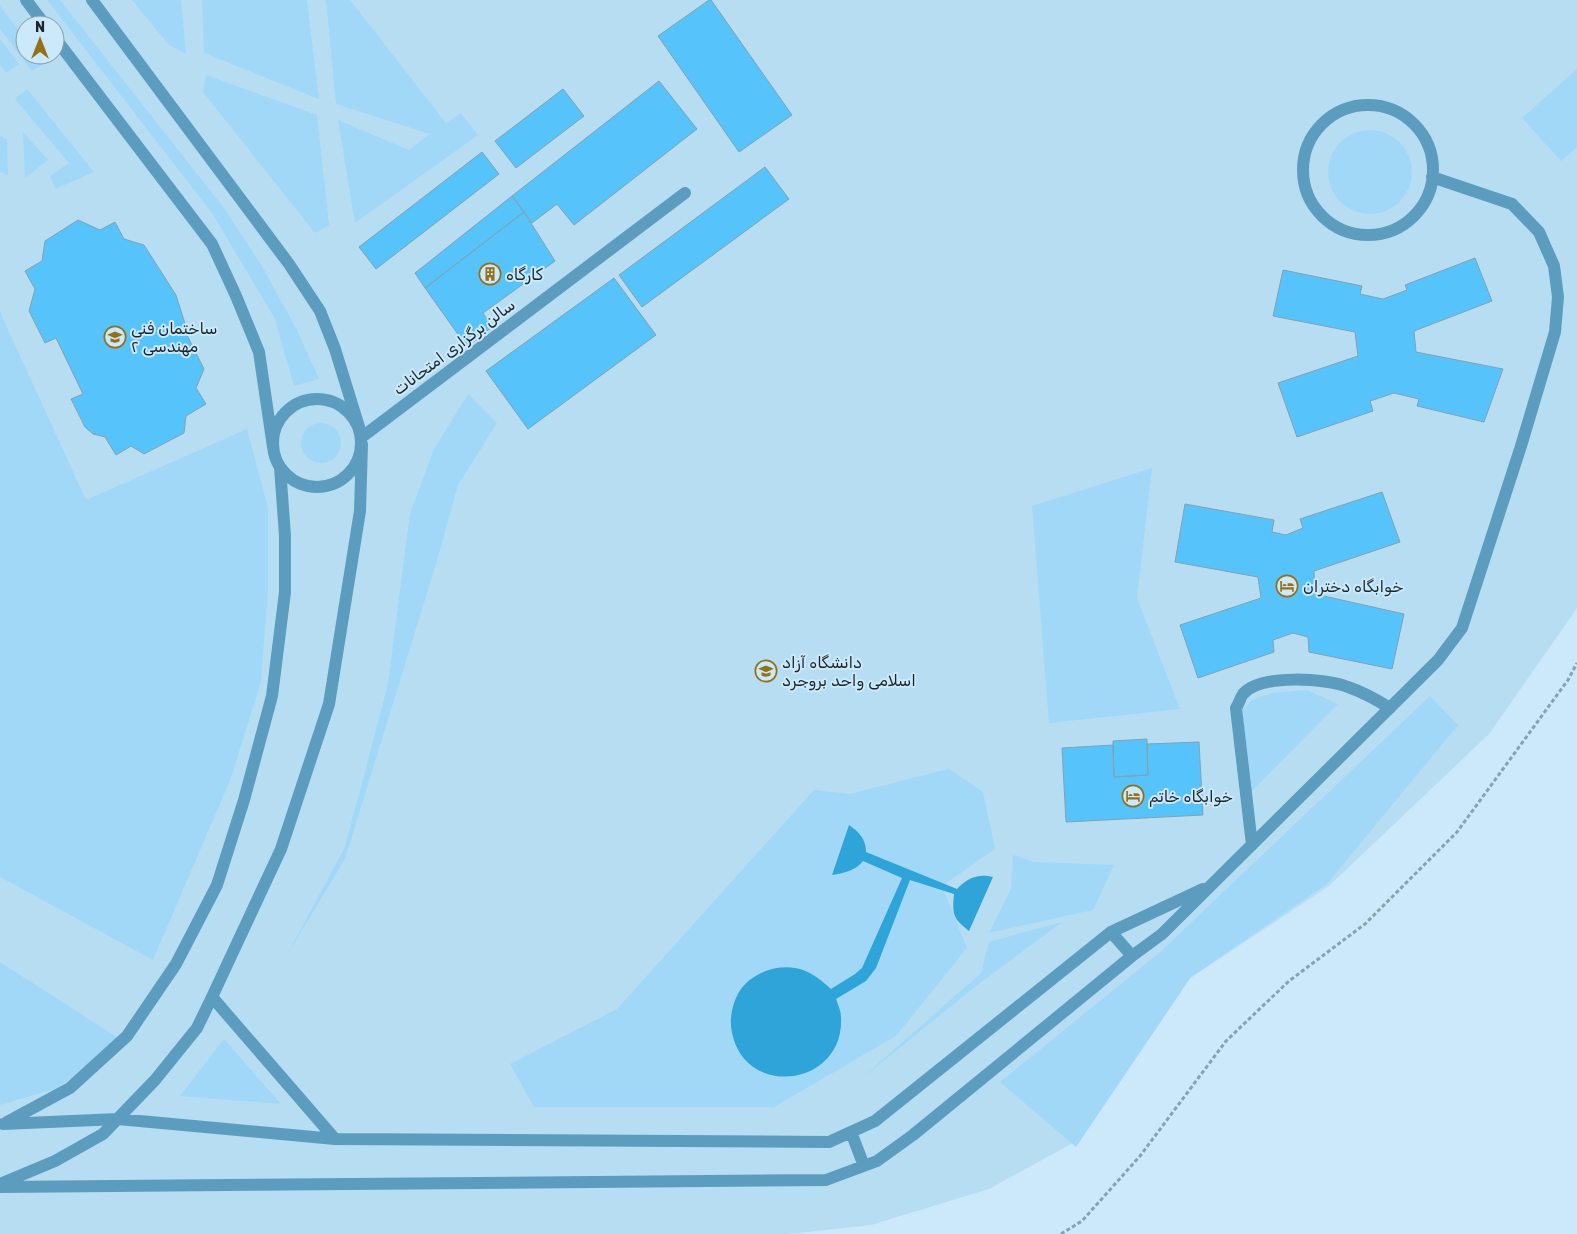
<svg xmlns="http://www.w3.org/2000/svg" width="1577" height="1234" font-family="Rubik,'Noto Sans Arabic',sans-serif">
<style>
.built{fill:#b7ddf3;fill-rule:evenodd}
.green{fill:#a1d8f7}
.water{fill:#2fa4d9}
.building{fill:#56c4fb;stroke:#84a1b1}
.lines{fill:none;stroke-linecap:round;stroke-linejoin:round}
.path{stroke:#89a1ae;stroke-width:3;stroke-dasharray:4 2.5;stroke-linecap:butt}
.service{stroke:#5c9dbf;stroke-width:12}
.labels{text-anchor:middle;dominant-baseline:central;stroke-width:4;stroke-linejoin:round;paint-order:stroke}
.poi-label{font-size:16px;fill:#1a262c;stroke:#cbe9fa;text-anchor:start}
.street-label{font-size:16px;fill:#1a262c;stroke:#cbe9fa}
</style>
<rect width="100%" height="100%" fill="#cbe9fa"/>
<path class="built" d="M0,0H1577V608L1489,734L1329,886L1183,983L1078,1140L989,1189L871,1225L789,1234H0ZM25,25H55V55H25Z"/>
<path class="green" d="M47,0H60L224,208L263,268L297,330L319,379L294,386L275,319L212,213Z
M132,0H181L186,54L169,45Z
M202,0H307L319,99L204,53Z
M326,0H350L446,123L461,113L478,135L355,223L338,120L409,150L430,134L336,104Z
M0,6L25,39V55H37L43,64L32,71L0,29Z
M0,39L19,64L6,73L0,65Z
M1577,69V147L1561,161L1522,118Z
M206,75L317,115L329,225L315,233L203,92Z
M27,89L94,172L55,189L50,176L69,163L15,99Z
M1328 172a42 42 0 1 1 84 0a42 42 0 1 1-84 0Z
M23,132L48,160L25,178Z
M0,136L7,139L8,175L0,172Z
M0,312L86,500L247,429L268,508V589L261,681L231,778L153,960L0,877Z
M468,394L497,423L458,485L436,564L345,859L287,955L345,847L388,684L410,513L434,449Z
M301 443a20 20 0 1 1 40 0a20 20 0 1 1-40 0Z
M1152,468L1137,598L1180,709L1049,723L1032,506Z
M1307,690L1338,704L1247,796L1243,710L1252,700L1272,693Z
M1430,696L1458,725L1327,884L1191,977L1076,1147L1000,1082L1159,953Z
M949,769L983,792L995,849L942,886L967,948L896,1036L774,1107H534L510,1064L617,1009L814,790L850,794Z
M1013,855L1034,862L1114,865L1093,910L989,933L1011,889Z
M1062,922L976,986L861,1079L981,973L989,942Z
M0,962L126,1043L55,1089L0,1105Z
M224,1039L281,1104L180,1096Z"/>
<path class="water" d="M849,825C859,832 866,839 866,852L957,889C967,878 978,873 993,877L969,931C953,918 952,915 954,894L910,880L876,968L866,981L836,999C838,1005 841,1011 841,1017C845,1086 746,1100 732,1033C729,1019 732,1004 739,992C751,972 781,962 803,970C814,974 822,981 831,989L855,974L862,968L902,878L863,861C855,871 844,873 832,875Z"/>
<path class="building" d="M709,0H711L792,115L739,152L658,36Z
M659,81L697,129L574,225L557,204L532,223L512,196Z
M563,89L584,116L516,168L495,141Z
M482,152L499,174L376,269L359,247Z
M765,167L789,199L642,307L619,275Z
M512,196L524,212L425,288L415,273Z
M524,212L555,261L483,313L492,327L467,347L425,288Z
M78,220L100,230L115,222L124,239L144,245L176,295L187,330V335L204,369L196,388L206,404L186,416L184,433L144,454L131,446L116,455L105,437L93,434L85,427L71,399L83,394L56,338L45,343L29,311L35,289L25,271L42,261L45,241Z
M1475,258L1492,301L1414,331L1416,352L1503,369L1484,422L1417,406L1419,399L1394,393L1370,401L1373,411L1297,437L1278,383L1358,356L1355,332L1273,316L1283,270L1362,286L1360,294L1383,299L1407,290L1405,285Z
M614,278L656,335L528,429L486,371Z
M1382,492L1400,542L1314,571L1315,594L1404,614L1392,669L1309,652L1308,637L1293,633L1273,640L1274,652L1198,678L1180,625L1261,598L1258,577L1175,562L1185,504L1274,520L1272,532L1286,535L1303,528L1300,519Z
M1147,739L1148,775L1114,777L1113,741Z
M1199,742L1203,815L1066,822L1062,748L1113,745L1114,777L1148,775L1147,744Z"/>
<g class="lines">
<path class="path" d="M1061,1234L1082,1221L1140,1156L1226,1041L1289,981L1365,924L1457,832L1568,680L1577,663"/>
<path class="service" d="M26,0L45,25
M92,0L289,264L320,311L335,349L360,430
M55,38L212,244L236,296L259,352L273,447
M1303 170a65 65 0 1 1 130 0a65 65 0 1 1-130 0Z
M273 443a44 44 0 1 1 88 0a44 44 0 1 1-88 0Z
M362,437L685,193
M1252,845L1236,708C1239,704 1240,698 1243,694C1260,674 1326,678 1348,687C1363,692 1377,700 1390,708
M1111,932L1132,956
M212,997L335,1139
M7,1122L70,1088L127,1036L176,964L217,885L244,800L272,696L285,592V536L280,467
M3,1124L118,1119L335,1139L829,1142L875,1121L1111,932L1203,889
M851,1132L864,1166
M0,1184L55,1161L103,1134L155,1080L197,1028L212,997L281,849L329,704L360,511L362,444
M0,1187L826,1180L877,1161L913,1135L1132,956L1162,934L1438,660L1462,628L1521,446L1555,332L1558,297L1554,266L1539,232L1512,204L1432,177"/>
</g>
<defs>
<g id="building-ring" transform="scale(1.125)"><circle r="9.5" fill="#cbe9fa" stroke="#957019" stroke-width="1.5"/><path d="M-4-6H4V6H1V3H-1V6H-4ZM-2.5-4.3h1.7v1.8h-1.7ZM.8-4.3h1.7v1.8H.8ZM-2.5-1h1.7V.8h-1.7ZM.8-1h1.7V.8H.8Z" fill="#957019"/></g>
<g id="university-ring" transform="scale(1.125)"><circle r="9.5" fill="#cbe9fa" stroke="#957019" stroke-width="1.5"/><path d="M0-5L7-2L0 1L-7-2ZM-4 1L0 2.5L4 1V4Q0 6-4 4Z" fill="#957019"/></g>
<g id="hotel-ring" transform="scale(1.125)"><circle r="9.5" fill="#cbe9fa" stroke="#957019" stroke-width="1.5"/><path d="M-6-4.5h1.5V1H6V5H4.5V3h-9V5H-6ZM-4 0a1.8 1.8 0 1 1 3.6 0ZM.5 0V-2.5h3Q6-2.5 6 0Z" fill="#957019"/></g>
</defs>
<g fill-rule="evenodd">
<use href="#building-ring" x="490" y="274"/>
<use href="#university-ring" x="115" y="337"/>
<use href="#hotel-ring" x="1287" y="586"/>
<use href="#university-ring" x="766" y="671"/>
<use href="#hotel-ring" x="1133" y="796"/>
</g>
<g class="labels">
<g class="poi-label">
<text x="506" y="274">کارگاه</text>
<text x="131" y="328">ساختمان فنی<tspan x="131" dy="18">مهندسی ۲</tspan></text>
<text x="1303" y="586">خوابگاه دختران</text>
<text x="782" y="662">دانشگاه آزاد<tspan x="782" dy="18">اسلامی واحد بروجرد</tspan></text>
<text x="1149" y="796">خوابگاه خاتم</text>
</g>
<g class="street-label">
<text transform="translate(454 347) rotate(-37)">سالن برگزاری امتحانات</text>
</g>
</g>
<g transform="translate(40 40)"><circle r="24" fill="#cbe9fa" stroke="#849ba8"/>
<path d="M0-4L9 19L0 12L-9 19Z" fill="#957019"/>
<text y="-8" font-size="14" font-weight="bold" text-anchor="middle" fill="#1a262c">N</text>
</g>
</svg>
